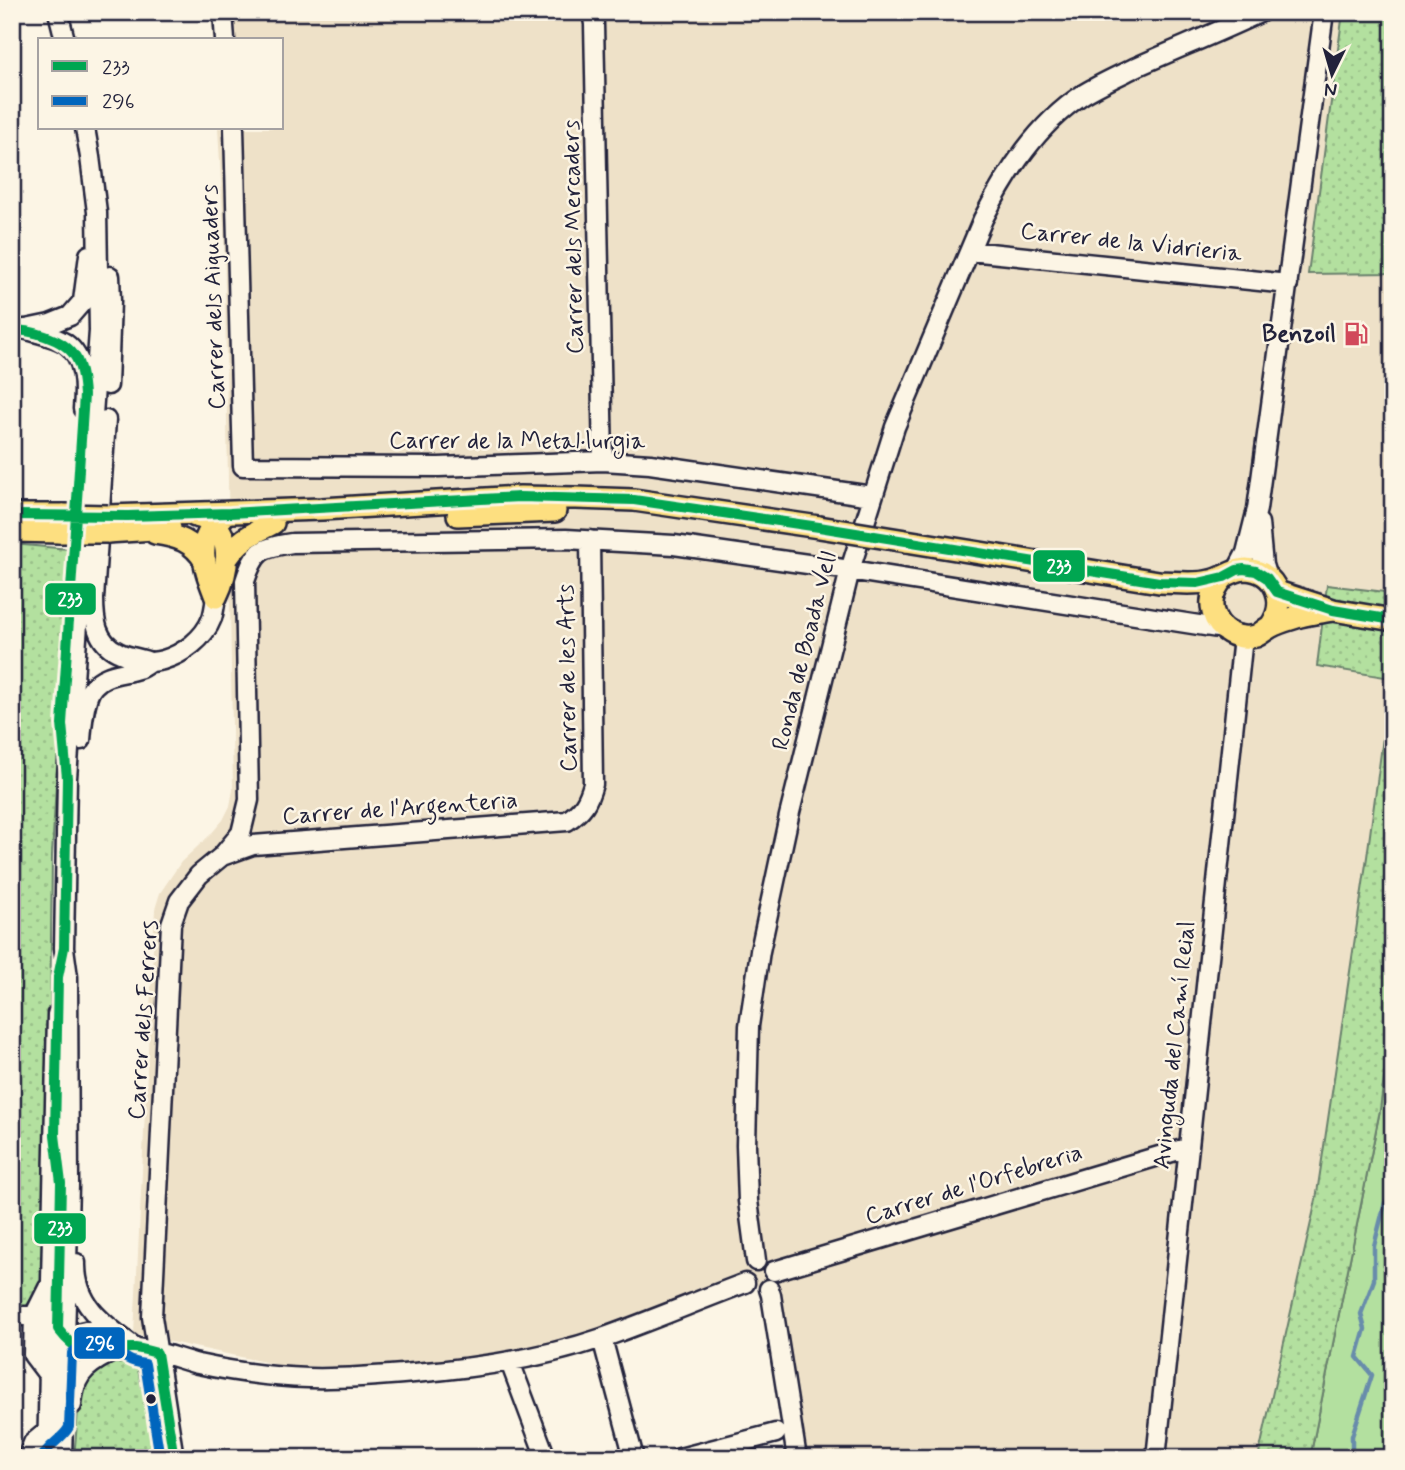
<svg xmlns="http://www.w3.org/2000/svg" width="1405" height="1470" font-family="Mynerve,sans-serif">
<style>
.built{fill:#eee1c8}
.grass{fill:#b3e09f;stroke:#6a816d;stroke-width:2}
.park{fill:url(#park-dots);stroke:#6a816d;stroke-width:2}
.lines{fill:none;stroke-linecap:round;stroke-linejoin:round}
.stream{stroke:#688cab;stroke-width:4.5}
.minor-casing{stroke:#22223b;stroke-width:23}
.major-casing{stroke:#22223b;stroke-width:26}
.minor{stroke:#fcf5e5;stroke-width:18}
.major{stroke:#fddf80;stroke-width:21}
.major-bridge-casing{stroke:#22223b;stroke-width:26;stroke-linecap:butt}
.major-bridge{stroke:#fddf80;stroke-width:21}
.bus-1-casing{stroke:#fcf5e5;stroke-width:16}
.bus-2-casing{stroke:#fcf5e5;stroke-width:16}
.bus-1{stroke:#00a651;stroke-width:10}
.bus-2{stroke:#0065bd;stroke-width:10}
.bus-dot{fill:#22223b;stroke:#fcf5e5;stroke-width:2.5}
.labels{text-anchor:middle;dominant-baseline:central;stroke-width:5;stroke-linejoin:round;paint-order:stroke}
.street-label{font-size:24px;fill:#22223b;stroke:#fcf5e5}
.poi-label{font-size:24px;font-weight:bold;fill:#22223b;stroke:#fcf5e5;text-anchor:end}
.line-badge{stroke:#fcf5e5;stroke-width:2.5}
.badge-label{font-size:19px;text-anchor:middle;font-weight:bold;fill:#fff}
</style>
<defs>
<pattern id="park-dots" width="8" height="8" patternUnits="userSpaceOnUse" patternTransform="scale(1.75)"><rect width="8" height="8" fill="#b3e09f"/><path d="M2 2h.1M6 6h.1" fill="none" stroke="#9ac08a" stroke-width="1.8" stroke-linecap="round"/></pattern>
</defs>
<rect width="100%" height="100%" fill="#fcf5e5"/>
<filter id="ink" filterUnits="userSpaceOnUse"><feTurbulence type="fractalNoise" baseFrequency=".0143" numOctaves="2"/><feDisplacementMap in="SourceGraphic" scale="14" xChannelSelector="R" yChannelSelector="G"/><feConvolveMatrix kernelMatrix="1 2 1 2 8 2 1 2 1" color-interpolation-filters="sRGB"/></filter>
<g filter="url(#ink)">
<path class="built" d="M211,12H1343L1308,274L1393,273V593L1327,586L1317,666L1392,677L1367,857L1316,1200L1258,1458H806L777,1295L733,1275L596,1332L513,1353L375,1367L283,1366L134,1334L155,909L160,893L181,862L210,835L223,820L230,806L233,790L224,233L218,128H282V40H213Z"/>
<path class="grass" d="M1393,1005V1458H1310L1380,1110Z"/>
<path class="park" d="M1343,12H1393V273L1308,274Z
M12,544L69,549L52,856L47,1277L25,1308H12Z
M1327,585L1393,593V1005L1380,1110L1310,1458H1258L1316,1200L1367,857L1391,678L1317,666Z
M106,1362L137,1365L157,1458H74L78,1411L85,1376Z"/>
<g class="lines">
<path class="stream" d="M1352,1458V1436L1372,1375L1357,1357L1365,1329L1361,1314L1374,1280V1246L1385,1203L1393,1191"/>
<g class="minor-casing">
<path id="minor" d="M58,12L65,40
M223,12L225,40
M592,12L594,24L603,461
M234,128L243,466L439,467L603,461L650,464L872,496
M970,251L1288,284
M24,329C36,333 54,336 65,343C86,358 85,387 83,409
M26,329L50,324L70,316L83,301L89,255
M108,385L111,301L110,276
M106,420L94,599C94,620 96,642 118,652C127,657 140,658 150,662
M1259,523L1263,565L1267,578
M1237,570L1246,553L1257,509L1324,12
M81,740C82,727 85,696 93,687C104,673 123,674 138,669C143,668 147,663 152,662C156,661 160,661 163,660C183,654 204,639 212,618C214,612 215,604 216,597
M222,856L253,845L567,821C583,810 588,802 593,784L590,540
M55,1135L59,1173
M756,1261L748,1201L746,1145L749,1026L760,951L789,816L850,570L895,427L983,219C1007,172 1037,125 1082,95C1098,85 1116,77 1134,68C1176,49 1219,32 1261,12
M76,1263C75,1306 105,1325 136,1348
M774,1271L1189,1147
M48,1288L34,1316L33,1355L49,1376
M769,1289L771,1295L797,1458
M12,1316H34
M60,1333C82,1366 106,1346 137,1348C157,1350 178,1359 198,1364C235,1372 271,1377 309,1378C344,1379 380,1376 414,1373C478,1368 541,1359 602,1338C650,1321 697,1301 745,1283
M602,1338L634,1458
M58,1348C70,1331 91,1328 111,1330
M510,1362L546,1458
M72,1405C74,1378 83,1367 107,1355
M27,1458L33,1443L52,1427
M47,1458L57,1014
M62,1458L69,1185L68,977L64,948L67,778L99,331L97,212L90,157L85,128
M174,1458L152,1317L171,924L179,901L199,875L222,856L241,833L249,800L245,581C255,550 261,548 292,543L566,539L674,545L850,570L1224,629
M680,1458L776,1433
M1156,1458L1243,637"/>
</g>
<g class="major-casing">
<path id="major" d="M12,515H64
M458,515L555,511
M108,516L322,509L520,497L576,498L634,500L819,527
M195,516C236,524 230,568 216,597
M12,531L60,532
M107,532L170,528
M155,533C177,536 193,541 205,561
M906,541L1159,582C1176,582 1194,585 1210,581C1222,579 1234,569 1246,569C1277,571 1288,604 1270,627
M228,557C242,537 253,534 273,523
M1224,577C1215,587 1209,598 1213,612C1218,630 1237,641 1256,636C1261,634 1264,630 1270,627C1278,622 1291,619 1300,616C1311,613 1322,612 1333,610
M1277,592L1333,610L1393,620
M216,597C204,566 193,540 223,517"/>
</g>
<use href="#minor" class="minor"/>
<use href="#major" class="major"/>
<g class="major-bridge-casing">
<path id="major-bridge" d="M64,515L108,516
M819,527L906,541
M60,532H107"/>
</g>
<use href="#major-bridge" class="major-bridge"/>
<g class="bus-1-casing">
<path id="bus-1" d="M12,330C24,330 34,332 45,336C77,347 82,363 84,395L62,724L67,778L64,948L58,977L55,1135L61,1183L58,1329C87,1367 97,1346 135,1348C142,1349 150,1351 157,1353L174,1458
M12,515L128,516L230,513L520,497L634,500L819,527L1159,582L1198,583L1224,577L1237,570L1244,569L1256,571L1267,578L1277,592L1333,610L1393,620"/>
</g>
<g class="bus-2-casing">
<path id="bus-2" d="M42,1458C47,1445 62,1440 69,1427L72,1353C76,1349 81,1346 86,1344C105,1338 113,1351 128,1359C133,1362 139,1363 145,1364L160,1458"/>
</g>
<use href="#bus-1" class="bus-1"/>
<use href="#bus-2" class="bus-2"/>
</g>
</g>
<defs>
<g id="fuel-bare" transform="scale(1.89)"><path d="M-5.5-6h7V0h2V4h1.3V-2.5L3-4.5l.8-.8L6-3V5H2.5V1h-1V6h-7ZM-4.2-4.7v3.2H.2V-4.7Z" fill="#d1495b" stroke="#fcf5e5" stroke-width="2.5" paint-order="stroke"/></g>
</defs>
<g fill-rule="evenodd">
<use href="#fuel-bare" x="1356" y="334"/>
</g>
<circle class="bus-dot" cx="151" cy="1399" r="6"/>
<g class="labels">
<g class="street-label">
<text transform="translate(574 237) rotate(-91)">Carrer dels Mercaders</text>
<text transform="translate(1131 243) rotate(6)">Carrer de la Vidrieria</text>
<text transform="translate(214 297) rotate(-92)">Carrer dels Aiguaders</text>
<text x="517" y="441">Carrer de la Metal·lurgia</text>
<text transform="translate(805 651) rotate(-76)">Ronda de Boada Vell</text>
<text transform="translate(568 678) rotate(-91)">Carrer de les Arts</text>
<text transform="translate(400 809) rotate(-4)">Carrer de l'Argenteria</text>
<text transform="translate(144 1020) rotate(-86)">Carrer dels Ferrers</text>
<text transform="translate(1175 1045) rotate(-84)">Avinguda del Camí Reial</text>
<text transform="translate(974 1185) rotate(-17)">Carrer de l'Orfebreria</text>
</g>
<g class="poi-label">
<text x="1336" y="334">Benzoil</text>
</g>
</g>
<g class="line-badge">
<rect x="1032" y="549" width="54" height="34" rx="7" fill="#00a651"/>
<rect x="44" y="582" width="53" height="34" rx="7" fill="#00a651"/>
<rect x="33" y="1212" width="54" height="33" rx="7" fill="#00a651"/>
<rect x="73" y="1326" width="53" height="34" rx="7" fill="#0065bd"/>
</g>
<g class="badge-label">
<text x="1059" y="573">233</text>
<text x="70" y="606">233</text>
<text x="60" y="1235">233</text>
<text x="100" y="1350">296</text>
</g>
<rect width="1405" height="1470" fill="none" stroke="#fcf5e5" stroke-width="42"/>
<rect x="21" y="21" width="1363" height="1428" fill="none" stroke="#22223b" stroke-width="2.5" filter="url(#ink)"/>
<rect x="38" y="38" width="245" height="91" fill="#fcf5e5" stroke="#a5a1a1" stroke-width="2"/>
<rect x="52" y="61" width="35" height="10" fill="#00a651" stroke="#a5a1a1" stroke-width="2"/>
<text x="102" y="74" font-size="21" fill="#22223b">233</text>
<rect x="52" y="96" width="35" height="10" fill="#0065bd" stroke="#a5a1a1" stroke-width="2"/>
<text x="102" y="108" font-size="21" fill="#22223b">296</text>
<g transform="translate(1332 74) rotate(185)" stroke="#fcf5e5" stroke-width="5" paint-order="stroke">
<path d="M0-5L12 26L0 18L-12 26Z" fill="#22223b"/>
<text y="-10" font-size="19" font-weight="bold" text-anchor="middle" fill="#22223b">N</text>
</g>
</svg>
